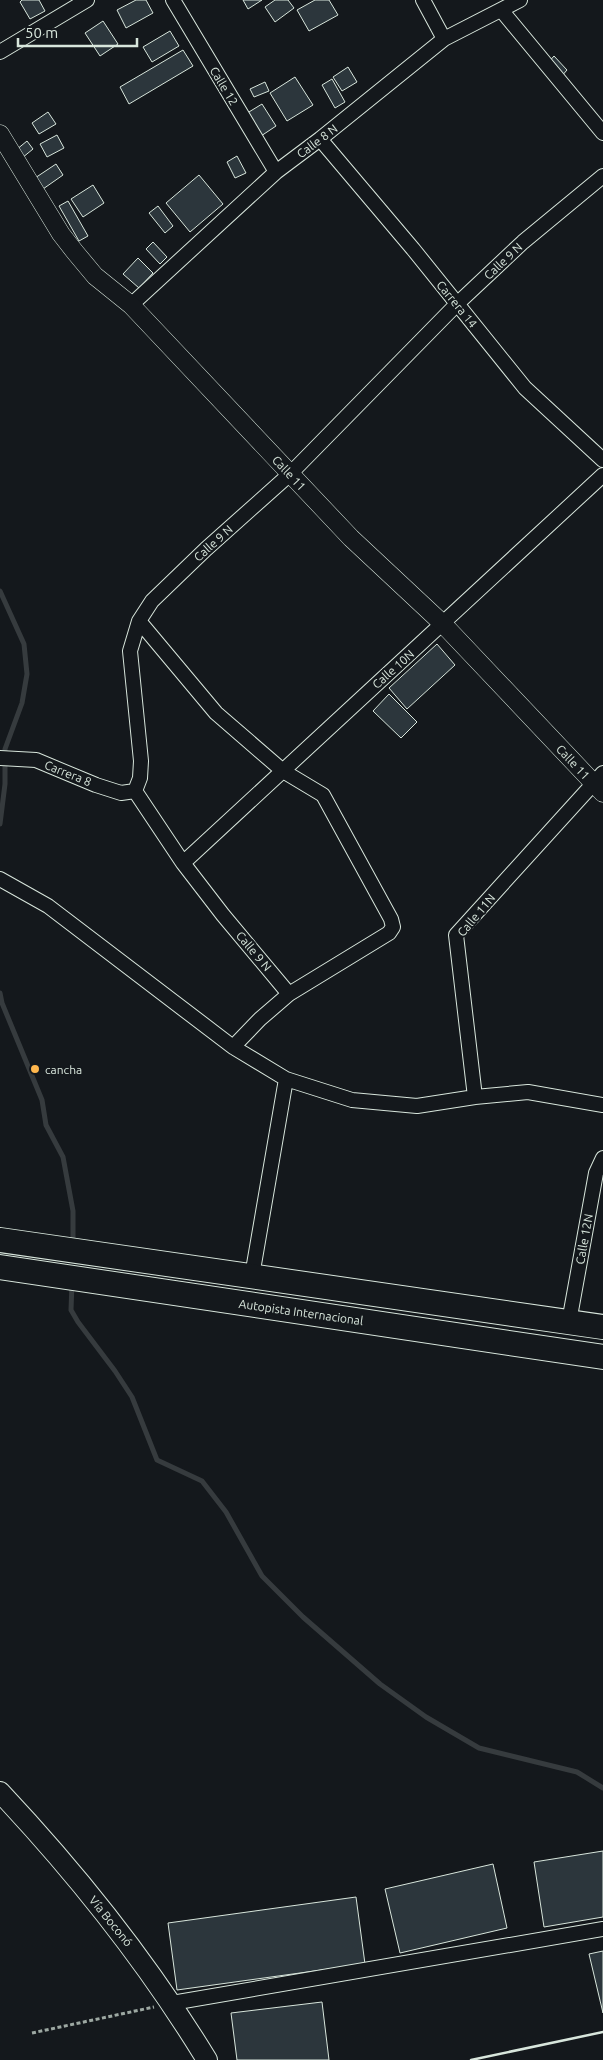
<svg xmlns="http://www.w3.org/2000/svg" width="603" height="2060" font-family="Ubuntu,sans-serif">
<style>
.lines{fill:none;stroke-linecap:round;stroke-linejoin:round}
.stream{stroke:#363b3e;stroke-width:5}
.building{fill:#2c363c;stroke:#d8e6dc}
.minor-casing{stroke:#d8e6dc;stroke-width:16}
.tertiary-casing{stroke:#d8e6dc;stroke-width:19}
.secondary-casing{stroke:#d8e6dc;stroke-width:22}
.trunk-casing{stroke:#d8e6dc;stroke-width:26}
.path{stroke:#9da8a2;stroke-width:3;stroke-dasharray:4 2.5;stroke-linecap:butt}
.minor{stroke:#14181c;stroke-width:14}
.tertiary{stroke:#14181c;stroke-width:18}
.secondary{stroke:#14181c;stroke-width:20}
.trunk{stroke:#14181c;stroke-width:24}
.wall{stroke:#d8e6dc;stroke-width:2.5}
.poi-dot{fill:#ffb74d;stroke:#14181c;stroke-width:2}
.labels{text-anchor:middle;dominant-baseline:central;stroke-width:4;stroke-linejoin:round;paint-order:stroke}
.street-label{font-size:12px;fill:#d8e6dc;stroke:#14181c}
.poi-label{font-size:12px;fill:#d8e6dc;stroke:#14181c;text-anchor:start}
</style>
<rect width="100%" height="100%" fill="#14181c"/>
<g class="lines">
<path class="stream" d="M0,591L24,644L27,674L22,703L5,749V784L0,824
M0,993L2,1003L42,1100L46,1125L63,1157L73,1211V1244
M72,1283L71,1310L78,1322L115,1371L132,1397L157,1460L202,1481L226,1512L262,1576L303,1617L380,1684L426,1717L479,1748L577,1772L603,1788"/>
</g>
<path class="building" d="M22,0H39L45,11L30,19L20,2Z
M136,0H146L153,13L126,28L117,10Z
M243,0H262L248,9Z
M275,0H288L294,8L275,22L265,7Z
M315,0H329L338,15L309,31L297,10Z
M103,21L118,44L100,56L85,33Z
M170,31L179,46L152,62L143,47Z
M183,50L193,66L129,104L120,87Z
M554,56L567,70L560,78L547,64Z
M348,67L357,82L342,91L333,77Z
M295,77L313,105L287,121L270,93Z
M332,79L345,102L335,108L322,85Z
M265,82L269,91L254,97L250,89Z
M262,104L276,126L258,138L244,115Z
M48,112L56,124L39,134L32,123Z
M57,135L64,148L47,157L40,144Z
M27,141L33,149L22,158L16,150Z
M237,156L246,173L235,178L227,162Z
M56,164L63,175L43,189L35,178Z
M199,175L223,204L190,232L166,203Z
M93,185L104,203L83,217L71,199Z
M68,201L88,236L79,241L59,206Z
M158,206L173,226L165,233L149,213Z
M153,242L167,257L160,264L146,249Z
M138,258L153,273L139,288L123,274Z
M437,644L455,665L407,709L389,688Z
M389,694L417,722L401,738L373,711Z
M603,1851V1917L544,1927L534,1862Z
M493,1864L507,1928L400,1953L385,1889Z
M356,1897L365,1964L177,1990L168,1923Z
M603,1951V2013L589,1954Z
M322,2002L329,2060H237L231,2013Z"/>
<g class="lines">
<g class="minor-casing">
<path id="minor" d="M173,0L276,172
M423,0L444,39
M502,11L603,133
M0,52L87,0
M320,139L413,249L525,388L603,460
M131,305L276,172L320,139L444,39L520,0
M139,621L216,713L283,771L323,795L391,919L393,927L389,933L289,994L260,1019L233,1047
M0,758L36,760L96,785L121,793L135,791
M135,791L140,778L141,761L130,651L139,621L152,601L206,549L290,474L457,304L523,242L603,176
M135,791L183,863L223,915L289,994
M183,863L603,475
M0,879L48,906L233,1047L286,1079L352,1100L417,1106L475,1097L528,1092L603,1105
M475,1097L456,935L603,773
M252,1276L286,1079
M569,1322L596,1173L603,1158
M172,2003L603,1929"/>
</g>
<g class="tertiary-casing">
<path id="tertiary" d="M0,134L61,234L75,252L95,276L131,305L351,538L443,624L603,793"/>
</g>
<g class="secondary-casing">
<path id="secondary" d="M0,1792C78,1875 148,1963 207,2060"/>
</g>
<g class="trunk-casing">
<path id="trunk" d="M0,1240L603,1327
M0,1267L603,1357"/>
</g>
<path class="path" d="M32,2033L154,2007"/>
<use href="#minor" class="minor"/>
<use href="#tertiary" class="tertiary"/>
<use href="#secondary" class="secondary"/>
<use href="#trunk" class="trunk"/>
<path class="wall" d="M471,2060L603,2032"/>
</g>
<circle class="poi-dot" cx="35" cy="1069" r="5"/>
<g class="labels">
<g class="street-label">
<text transform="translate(224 86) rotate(59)">Calle 12</text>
<text transform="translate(317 141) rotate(-37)">Calle 8 N</text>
<text transform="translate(503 261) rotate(-43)">Calle 9 N</text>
<text transform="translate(457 304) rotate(51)">Carrera 14</text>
<text transform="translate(289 473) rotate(47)">Calle 11</text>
<text transform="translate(213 543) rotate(-42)">Calle 9 N</text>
<text transform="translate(393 669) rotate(-42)">Calle 10N</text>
<text transform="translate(573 762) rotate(47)">Calle 11</text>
<text transform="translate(68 773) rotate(22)">Carrera 8</text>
<text transform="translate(476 915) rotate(-50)">Calle 11N</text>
<text transform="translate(254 951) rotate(50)">Calle 9 N</text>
<text transform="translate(584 1239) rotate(-80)">Calle 12N</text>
<text transform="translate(301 1312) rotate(8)">Autopista Internacional</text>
<text transform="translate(111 1921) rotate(51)">Vía Boconó</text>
</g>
<g class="poi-label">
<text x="45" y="1069">cancha</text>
</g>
</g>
<path d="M18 38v8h119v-8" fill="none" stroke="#d8e6dc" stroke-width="2.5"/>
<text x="25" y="38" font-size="15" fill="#d8e6dc" stroke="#14181c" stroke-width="4" paint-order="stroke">50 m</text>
</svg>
